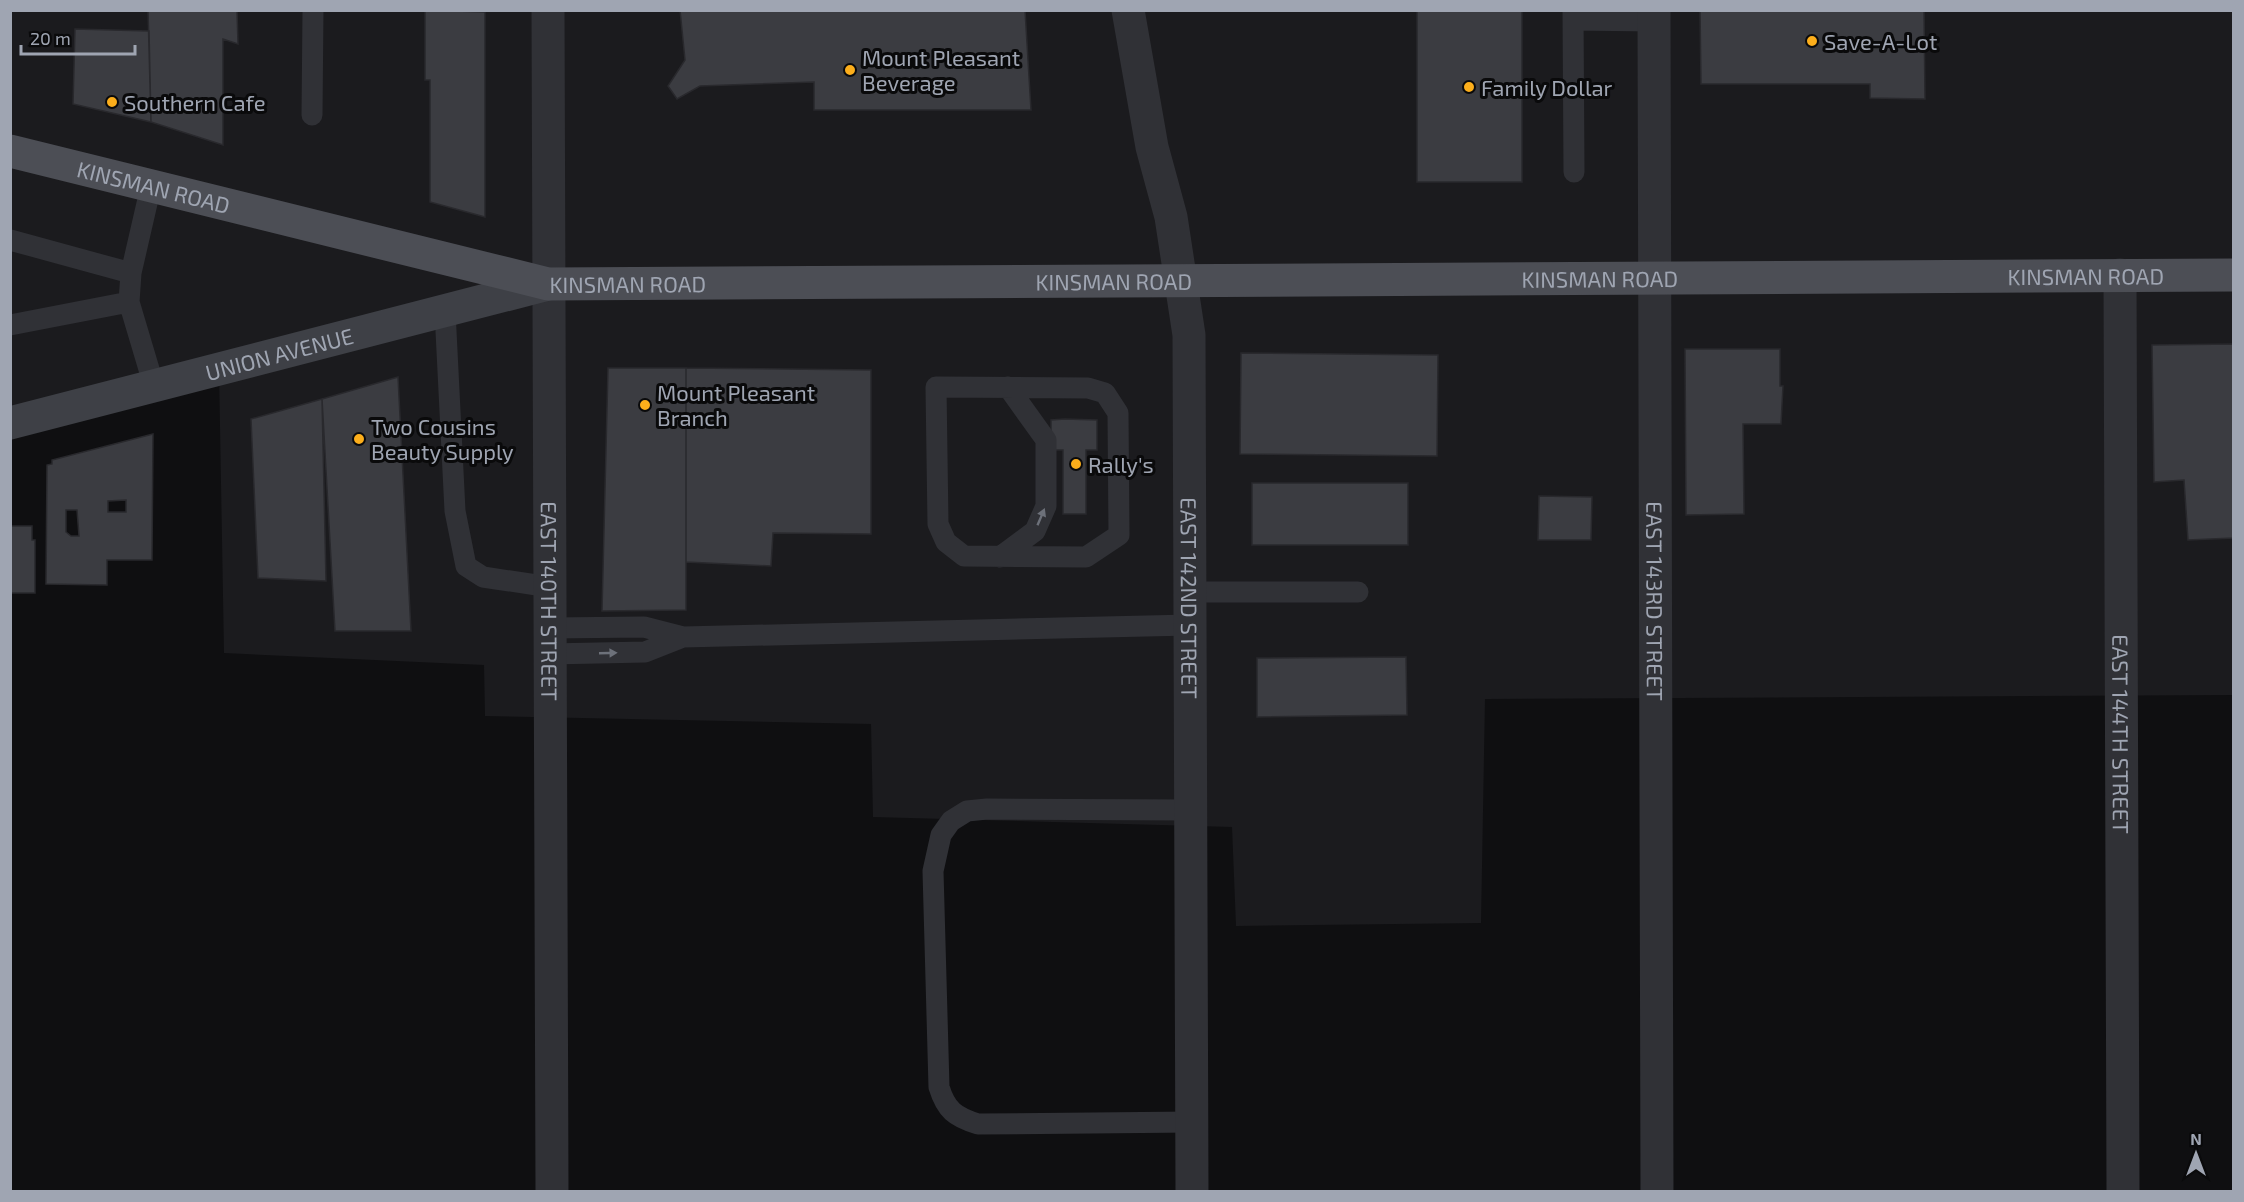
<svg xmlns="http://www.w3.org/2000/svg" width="2244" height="1202" font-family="'Exo 2',sans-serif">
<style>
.built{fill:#1b1b1e}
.building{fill:#3b3c41;stroke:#29292d;stroke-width:1.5;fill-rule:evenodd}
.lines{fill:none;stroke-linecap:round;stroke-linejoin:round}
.service{stroke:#303136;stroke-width:21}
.minor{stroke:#303136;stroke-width:33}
.secondary{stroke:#3e4046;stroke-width:33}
.primary{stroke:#4c4e55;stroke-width:33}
.oneway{fill:#6d717a}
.poi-dot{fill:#fcae1b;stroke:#0a0a0b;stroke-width:2}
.labels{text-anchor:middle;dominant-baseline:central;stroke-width:6;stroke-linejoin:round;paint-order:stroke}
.poi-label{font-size:22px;fill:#9fa5b2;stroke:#0a0a0b;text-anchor:start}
.street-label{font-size:22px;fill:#9fa5b2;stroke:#0a0a0b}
</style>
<rect width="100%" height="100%" fill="#0f0f11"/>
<path class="built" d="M11,11H2233V695L1485,699L1481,923L1236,926L1232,827L873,817L871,724L485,716L484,665L224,653L219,370L11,423Z"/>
<path class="building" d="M148,10H237L238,44L223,39V145L151,122Z
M425,10L485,12V217L430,202V80H425Z
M680,10H1025L1031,110H814V82L700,86L677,99L668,86L685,60Z
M1417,10H1522V182H1417Z
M1700,10H1924L1925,99L1870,98V84H1701Z
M75,29L149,31L151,122L73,104Z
M2234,344V538L2188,540L2184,480L2154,482L2152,345Z
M1685,349H1780V386H1783L1781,424H1743L1744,514L1686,515Z
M1241,353L1438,355L1437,456L1240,454Z
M608,368H686V610L602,611Z
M686,368L871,370V534L773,533L771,566L686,562Z
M398,377L411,631H335L322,399Z
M322,399L326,581L258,578L251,419Z
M1065,419L1097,420V450H1086V514H1063V450H1051V420Z
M153,434L152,560H107V585L46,584L47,465L52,464V460ZM126,500V512H108V501ZM66,510H77L79,536H71L66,532Z
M1252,483H1408V545H1252Z
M1539,496L1592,497L1591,540H1538Z
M10,526H32V540H35V593H10Z
M1406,657L1407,715L1257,717V658Z"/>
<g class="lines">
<path class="service" d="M1573,10L1574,172
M1573,20L1654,21
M312,115L313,10
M10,240L131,273L129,302L10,325
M131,273L151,186
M129,302L154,386
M445,311L455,511L466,566L483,577L550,587
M936,387L1088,388L1105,393L1118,413L1119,535L1086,557L964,556L946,542L938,524Z
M1000,557L1035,531L1046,506V440L1008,387
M1190,592H1358
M550,628L644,627L683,637L645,652L550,654
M683,637L1190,625
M1191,810L987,809L967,811L951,821L941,835L933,871L939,1087C946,1110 955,1117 978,1124L1192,1122"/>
<g class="minor">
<path id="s1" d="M548,10L552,1192"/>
<path id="s2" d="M1128,10L1152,147L1171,217L1189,335L1192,1192"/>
<path id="s3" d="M1654,10L1657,1192"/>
<path id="s4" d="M2120,275L2123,1192"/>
</g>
<path class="secondary" id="s5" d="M10,423L548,284"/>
<path class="primary" id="s6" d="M10,151L548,284L2234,275"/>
</g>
<defs><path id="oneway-solid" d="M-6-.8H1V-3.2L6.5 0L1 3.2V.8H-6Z" transform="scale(1.5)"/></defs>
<g class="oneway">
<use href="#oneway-solid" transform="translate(1041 517) rotate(-67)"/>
<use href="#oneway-solid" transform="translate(608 653) rotate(-2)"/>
</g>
<g class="poi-dot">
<circle cx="1812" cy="41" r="6"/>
<circle cx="850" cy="70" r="6"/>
<circle cx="1469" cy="87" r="6"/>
<circle cx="112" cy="102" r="6"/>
<circle cx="645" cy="405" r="6"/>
<circle cx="359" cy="439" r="6"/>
<circle cx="1076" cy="464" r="6"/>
</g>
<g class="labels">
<g class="poi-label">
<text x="1824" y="41">Save-A-Lot</text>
<text x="862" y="57">Mount Pleasant<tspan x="862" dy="25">Beverage</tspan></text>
<text x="1481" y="87">Family Dollar</text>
<text x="124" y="102">Southern Cafe</text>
<text x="657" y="392">Mount Pleasant<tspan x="657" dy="25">Branch</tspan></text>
<text x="371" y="426">Two Cousins<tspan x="371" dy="25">Beauty Supply</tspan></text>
<text x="1088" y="464">Rally's</text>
</g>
<g class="street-label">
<text stroke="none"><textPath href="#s6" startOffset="148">KINSMAN ROAD</textPath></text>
<text stroke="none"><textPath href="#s6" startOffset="2092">KINSMAN ROAD</textPath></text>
<text stroke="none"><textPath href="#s6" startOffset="1606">KINSMAN ROAD</textPath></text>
<text stroke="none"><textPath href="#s6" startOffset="1120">KINSMAN ROAD</textPath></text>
<text stroke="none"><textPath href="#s6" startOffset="634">KINSMAN ROAD</textPath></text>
<text stroke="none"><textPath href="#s5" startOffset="278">UNION AVENUE</textPath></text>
<text stroke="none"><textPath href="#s2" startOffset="594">EAST 142ND STREET</textPath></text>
<text stroke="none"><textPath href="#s1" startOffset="591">EAST 140TH STREET</textPath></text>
<text stroke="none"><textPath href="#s3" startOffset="591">EAST 143RD STREET</textPath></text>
<text stroke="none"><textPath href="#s4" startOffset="459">EAST 144TH STREET</textPath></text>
</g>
</g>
<rect width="2244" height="1202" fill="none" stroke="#9fa5b2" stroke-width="24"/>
<g transform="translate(2196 1154)" stroke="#0a0a0b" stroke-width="4.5" paint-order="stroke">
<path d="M0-4.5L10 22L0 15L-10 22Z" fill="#9fa5b2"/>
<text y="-9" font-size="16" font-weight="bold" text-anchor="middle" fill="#9fa5b2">N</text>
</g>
<path d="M21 45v9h114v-9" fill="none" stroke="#9fa5b2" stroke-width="3"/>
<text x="30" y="45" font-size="18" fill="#9fa5b2" stroke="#0a0a0b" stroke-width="4.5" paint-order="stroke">20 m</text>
</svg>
